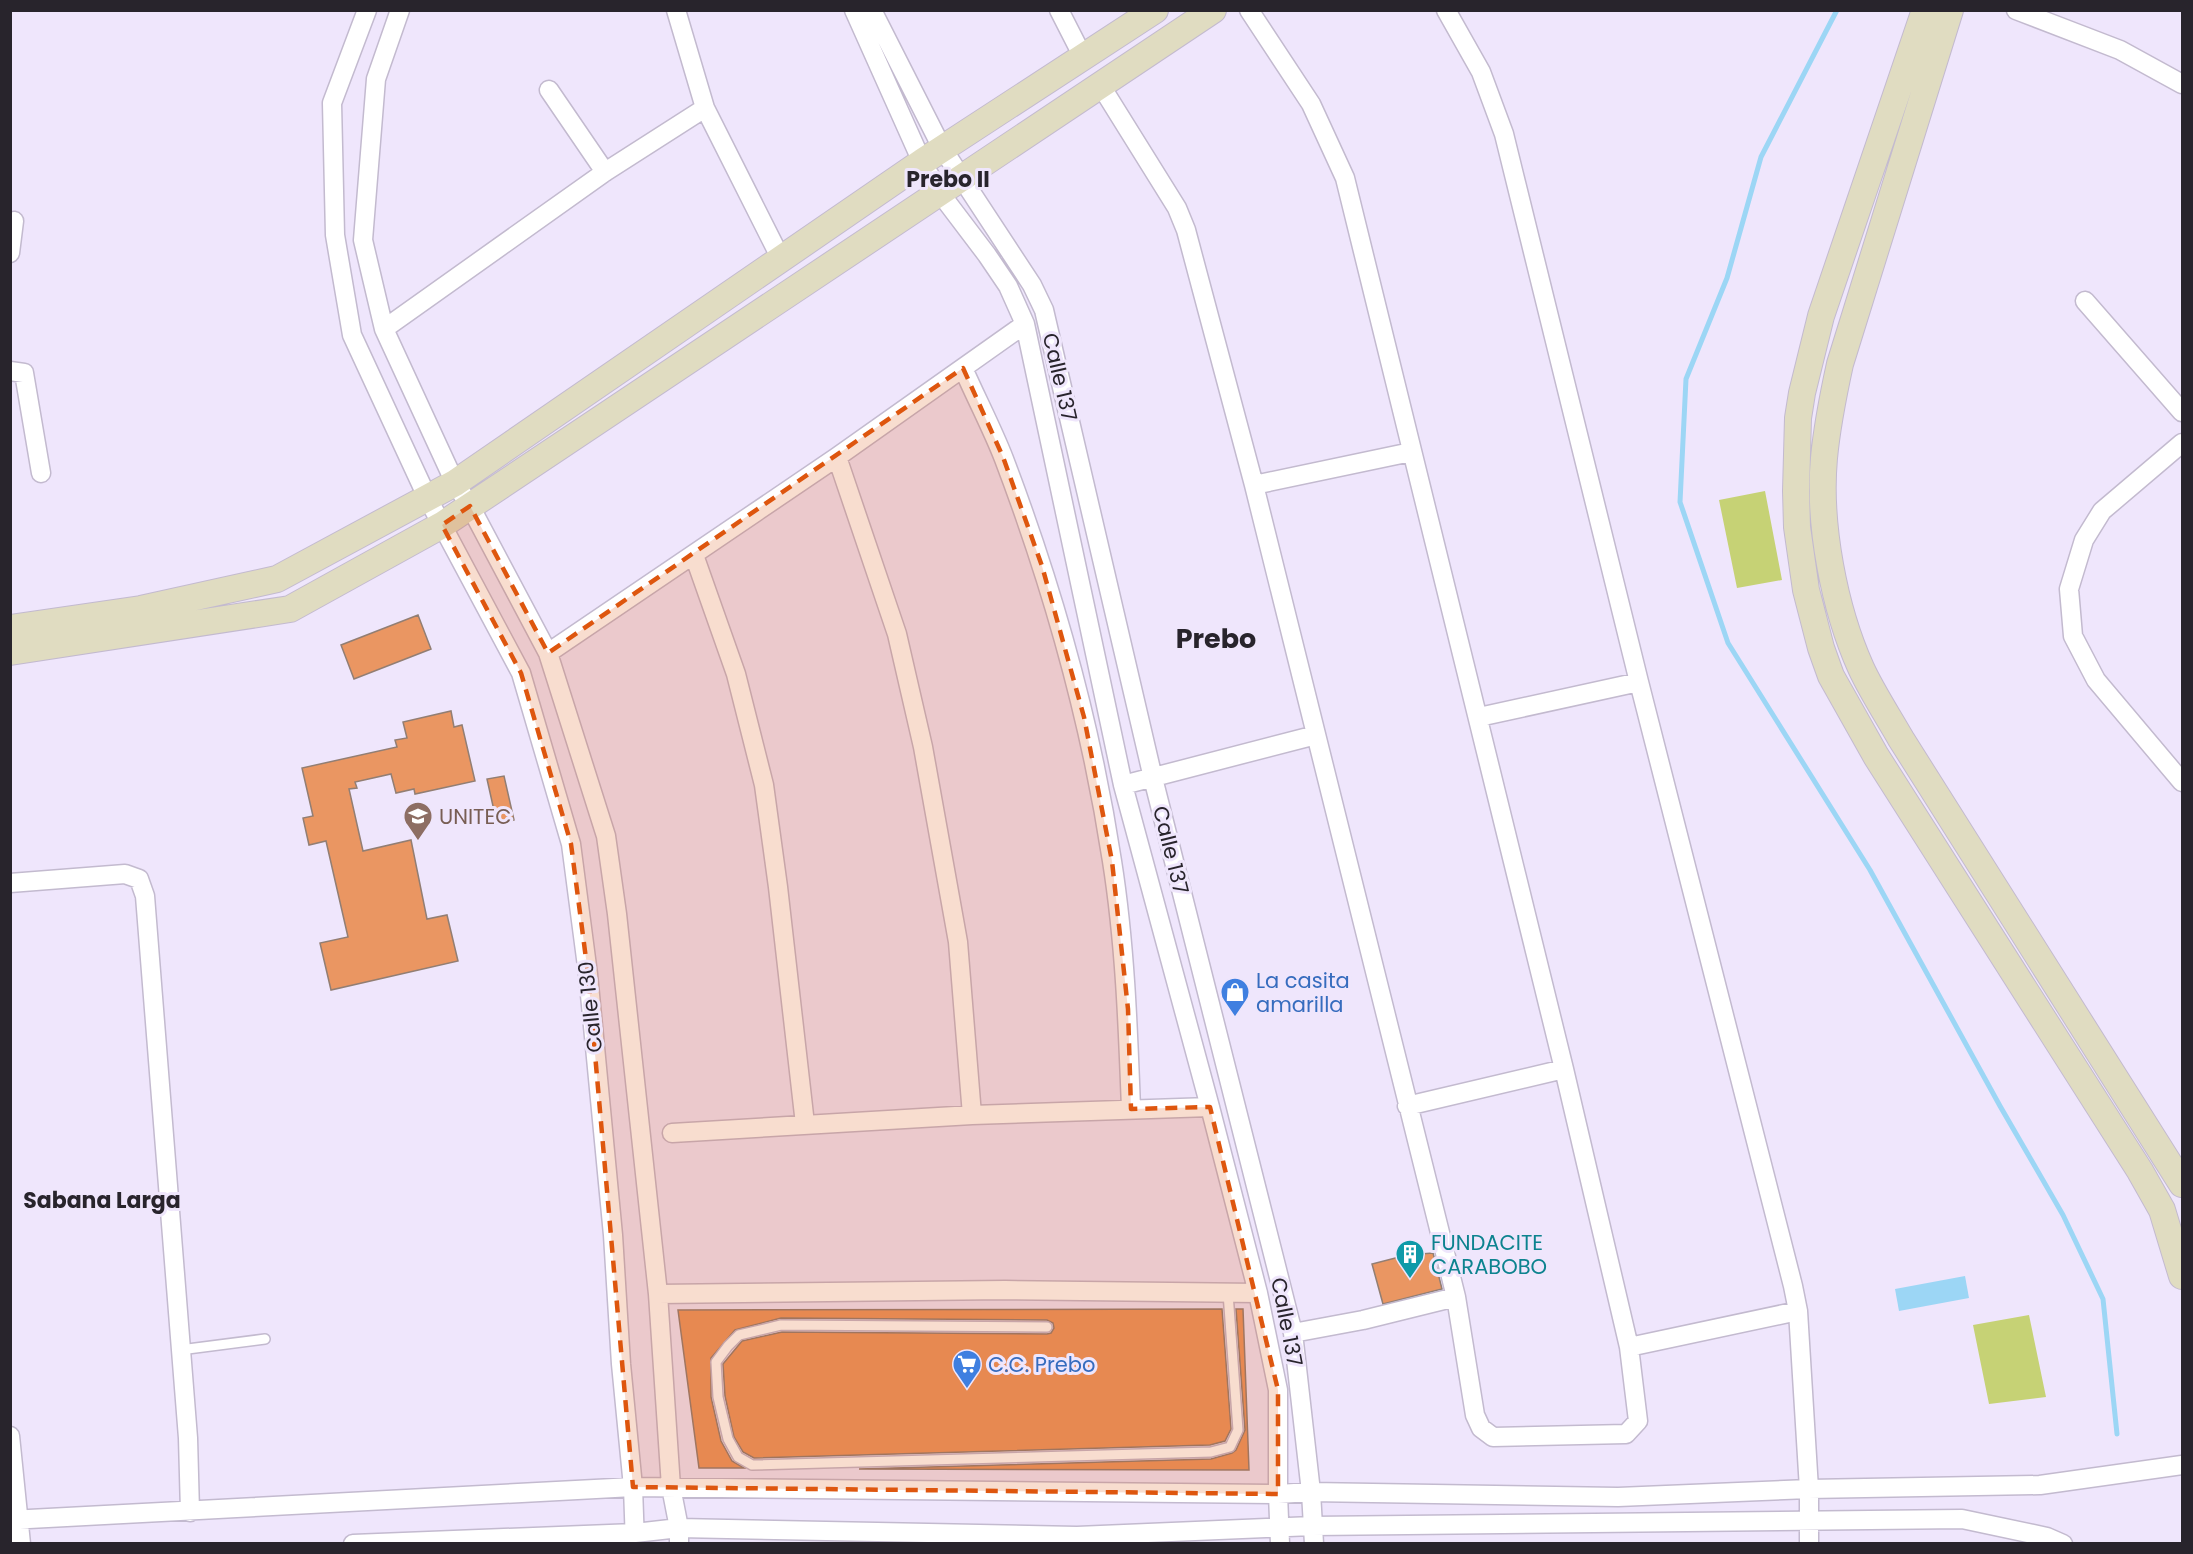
<svg xmlns="http://www.w3.org/2000/svg" width="2193" height="1554" font-family="Poppins,sans-serif">
<style>
.green{fill:#c6d275}
.water{fill:#9cd6f5}
.lines{fill:none;stroke-linecap:round;stroke-linejoin:round}
.stream{stroke:#9cd6f5;stroke-width:5}
.building{fill:#ea9662;stroke:#927e73;stroke-width:1.5}
.lane-casing{stroke:#c3bacf;stroke-width:12}
.street-casing{stroke:#c3bacf;stroke-width:21}
.secondary-casing{stroke:#c3bacf;stroke-width:28}
.lane{stroke:#fff;stroke-width:9}
.street{stroke:#fff;stroke-width:18}
.secondary{stroke:#e0dcc1;stroke-width:26}
.marked{fill:#de560e;fill-opacity:0.2;stroke:#de560e;stroke-width:4.5;stroke-dasharray:12 8;stroke-linejoin:round}
.labels{text-anchor:middle;dominant-baseline:central;stroke-width:6;stroke-linejoin:round;paint-order:stroke}
.street-label{font-size:21px;fill:#28242c;stroke:#efe6fc}
.education-label{font-size:21px;fill:#785e54;stroke:#efe6fc;text-anchor:start}
.shop-label{font-size:21px;fill:#366cbe;stroke:#efe6fc;text-anchor:start}
.culture-label{font-size:21px;fill:#0d838f;stroke:#efe6fc;text-anchor:start}
.neighbourhood-label{font-size:22px;font-weight:bold;fill:#28242c;stroke:#efe6fc}
.district-label{font-size:27px;font-weight:bold;fill:#28242c;stroke:#efe6fc}
</style>
<rect width="100%" height="100%" fill="#efe6fc"/>
<path class="green" d="M1765,491L1782,580L1737,588L1719,500Z
M2029,1315L2046,1397L1989,1404L1973,1325Z"/>
<path class="water" d="M1965,1276L1969,1298L1899,1311L1895,1289Z"/>
<g class="lines">
<path class="stream" d="M1837,10L1761,157L1727,278L1686,379L1680,502L1728,643L1870,870L2000,1106L2063,1215L2103,1299L2117,1434"/>
</g>
<path class="building" d="M418,615L431,649L354,679L341,645Z
M451,711L454,727L462,725L475,781L415,794L414,789L396,793L391,774L355,782L357,788L349,789L363,851L411,840L427,919L447,915L458,961L331,990L320,943L348,937L326,841L309,845L303,818L313,816L302,768L397,747L395,740L407,738L403,722Z
M504,776L514,820L497,824L487,779Z
M1433,1253L1442,1289L1383,1304L1372,1264L1407,1255Z
M1222,1309L1231,1429L1225,1441L1210,1445L754,1458L743,1452L734,1437L725,1396L723,1364L742,1341L782,1332L1047,1334L1051,1333L1054,1328L1053,1323L1047,1320L781,1318L735,1330L711,1358V1397L721,1441L732,1461L744,1468H699L678,1310Z
M1236,1309H1243L1249,1470L859,1469L1211,1459L1232,1453L1236,1450L1245,1430Z"/>
<g class="lines">
<g class="lane-casing">
<path id="lane" d="M1047,1327L781,1325L739,1335L728,1346L716,1362L718,1397L728,1439L738,1457L752,1465L1211,1452L1230,1447L1238,1430L1228,1293
M180,1350L265,1339"/>
</g>
<g class="street-casing">
<path id="street" d="M367,10L332,103L335,235L352,335L428,499L521,673L571,844L588,974L613,1235L621,1364L633,1487L635,1544
M400,10L376,79L363,240L384,329L455,483L470,506L548,653L606,836L617,914L658,1294L671,1487L679,1528V1544
M676,10L705,108L781,259
M854,10L922,162L940,193L987,255L1008,286L1025,324L1123,785L1210,1107L1258,1293L1278,1390V1494L1280,1544
M872,10L942,148L1032,285L1044,310L1153,778L1293,1333L1311,1492L1314,1544
M1059,10L1083,57
M1446,10L1481,72L1504,134L1639,682L1793,1286L1798,1311L1809,1489V1544
M2016,10L2120,50L2182,84
M1101,86L1177,208L1186,230L1254,485L1456,1297L1475,1415L1481,1428L1493,1437L1626,1434L1638,1421L1629,1347L1564,1069L1345,178L1311,104L1249,10
M549,90L605,172
M10,253L14,221
M2085,301L2182,412
M384,329L605,172L705,108
M963,368C976,398 992,428 1004,459C1053,588 1091,724 1112,861C1125,943 1128,1027 1131,1109
M10,371L24,373L41,473
M2182,443L2102,511L2084,540L2069,589L2073,636L2096,680L2182,782
M837,457L897,634L923,747L958,942L972,1115
M1254,485L1411,452
M694,555L736,674L764,785L778,887L805,1124
M548,653L837,457L1025,324
M1479,717L1639,682
M1123,785L1316,735
M10,883L125,874L139,879L145,896L188,1438L190,1512
M1407,1106L1564,1069
M672,1133L972,1115L1210,1107
M658,1294L1005,1290L1258,1293
M1293,1333L1363,1320L1456,1297
M1629,1347L1798,1311
M10,1436L21,1544
M10,1520L633,1487L1278,1494L1311,1492L1618,1497L1809,1489L2040,1485L2182,1465
M353,1544L635,1533L679,1528L1077,1536L1313,1526L1962,1519L2047,1537L2063,1544"/>
</g>
<g class="secondary-casing">
<path id="secondary" d="M1925,10L1821,316L1802,393L1798,418L1796,491L1797,527L1806,590L1821,648L1831,676L1876,756L2140,1171L2162,1210L2182,1276
M1950,10L1840,364C1833,396 1827,426 1824,458C1818,524 1834,608 1861,668C1872,692 1888,716 1901,739L2182,1184
M10,628L141,609L277,579L455,483L922,162L1155,10
M10,652L290,609L442,525L1213,10"/>
</g>
<use href="#lane" class="lane"/>
<use href="#street" class="street"/>
<use href="#secondary" class="secondary"/>
</g>
<path class="marked" d="M963,368L1003,457L1042,566L1084,717L1112,861L1128,1009L1131,1109L1210,1107L1278,1390V1494L633,1487L588,974L571,844L521,673L442,525L470,506L548,653Z"/>
<defs>
<g id="university-pin" transform="scale(1.5)"><path d="M0 17L-7.5 6A9.5 9.5 0 1 1 7.5 6Z" fill="#8d6e63" stroke="#efe6fc"/><path d="M0-5L7-2L0 1L-7-2ZM-4 1L0 2.5L4 1V4Q0 6-4 4Z" fill="#fff"/></g>
<g id="shop-pin" transform="scale(1.5)"><path d="M0 17L-7.5 6A9.5 9.5 0 1 1 7.5 6Z" fill="#3f7fe0" stroke="#efe6fc"/><path d="M-5-2.5h2.3a2.7 3.5 0 0 1 5.4 0H5L5.5 6h-11ZM-1.5-2.5h3a1.5 2.3 0 0 0-3 0Z" fill="#fff"/></g>
<g id="building-pin" transform="scale(1.5)"><path d="M0 17L-7.5 6A9.5 9.5 0 1 1 7.5 6Z" fill="#0f9aa8" stroke="#efe6fc"/><path d="M-4-6H4V6H1V3H-1V6H-4ZM-2.5-4.3h1.7v1.8h-1.7ZM.8-4.3h1.7v1.8H.8ZM-2.5-1h1.7V.8h-1.7ZM.8-1h1.7V.8H.8Z" fill="#fff"/></g>
<g id="supermarket-pin" transform="scale(1.5)"><path d="M0 17L-7.5 6A9.5 9.5 0 1 1 7.5 6Z" fill="#3f7fe0" stroke="#efe6fc"/><path d="M-6-5.5h2.5l.6 2H6L4.5 2H-2.5L-4.4-4H-6ZM-1.5 3.2a1.3 1.3 0 1 0 .1 0ZM3 3.2a1.3 1.3 0 1 0 .1 0Z" fill="#fff"/></g>
</defs>
<g fill-rule="evenodd">
<use href="#university-pin" x="418" y="816"/>
<use href="#shop-pin" x="1235" y="992"/>
<use href="#building-pin" x="1410" y="1254"/>
<use href="#supermarket-pin" x="967" y="1364"/>
</g>
<g class="labels">
<g class="street-label">
<text transform="translate(1060 377) rotate(77)">Calle 137</text>
<text transform="translate(1171 850) rotate(76)">Calle 137</text>
<text transform="translate(590 1007) rotate(-96)">Calle 130</text>
<text transform="translate(1287 1322) rotate(79)">Calle 137</text>
</g>
<g class="education-label">
<text x="439" y="816">UNITEC</text>
</g>
<g class="shop-label">
<text x="1256" y="980">La casita<tspan x="1256" dy="24">amarilla</tspan></text>
<text x="988" y="1364">C.C. Prebo</text>
</g>
<g class="culture-label">
<text x="1431" y="1242">FUNDACITE<tspan x="1431" dy="24">CARABOBO</tspan></text>
</g>
<g class="neighbourhood-label">
<text x="948" y="179">Prebo II</text>
<text x="102" y="1200">Sabana Larga</text>
</g>
<g class="district-label">
<text x="1216" y="638">Prebo</text>
</g>
</g>
<rect width="2193" height="1554" fill="none" stroke="#28242c" stroke-width="24"/>
</svg>
